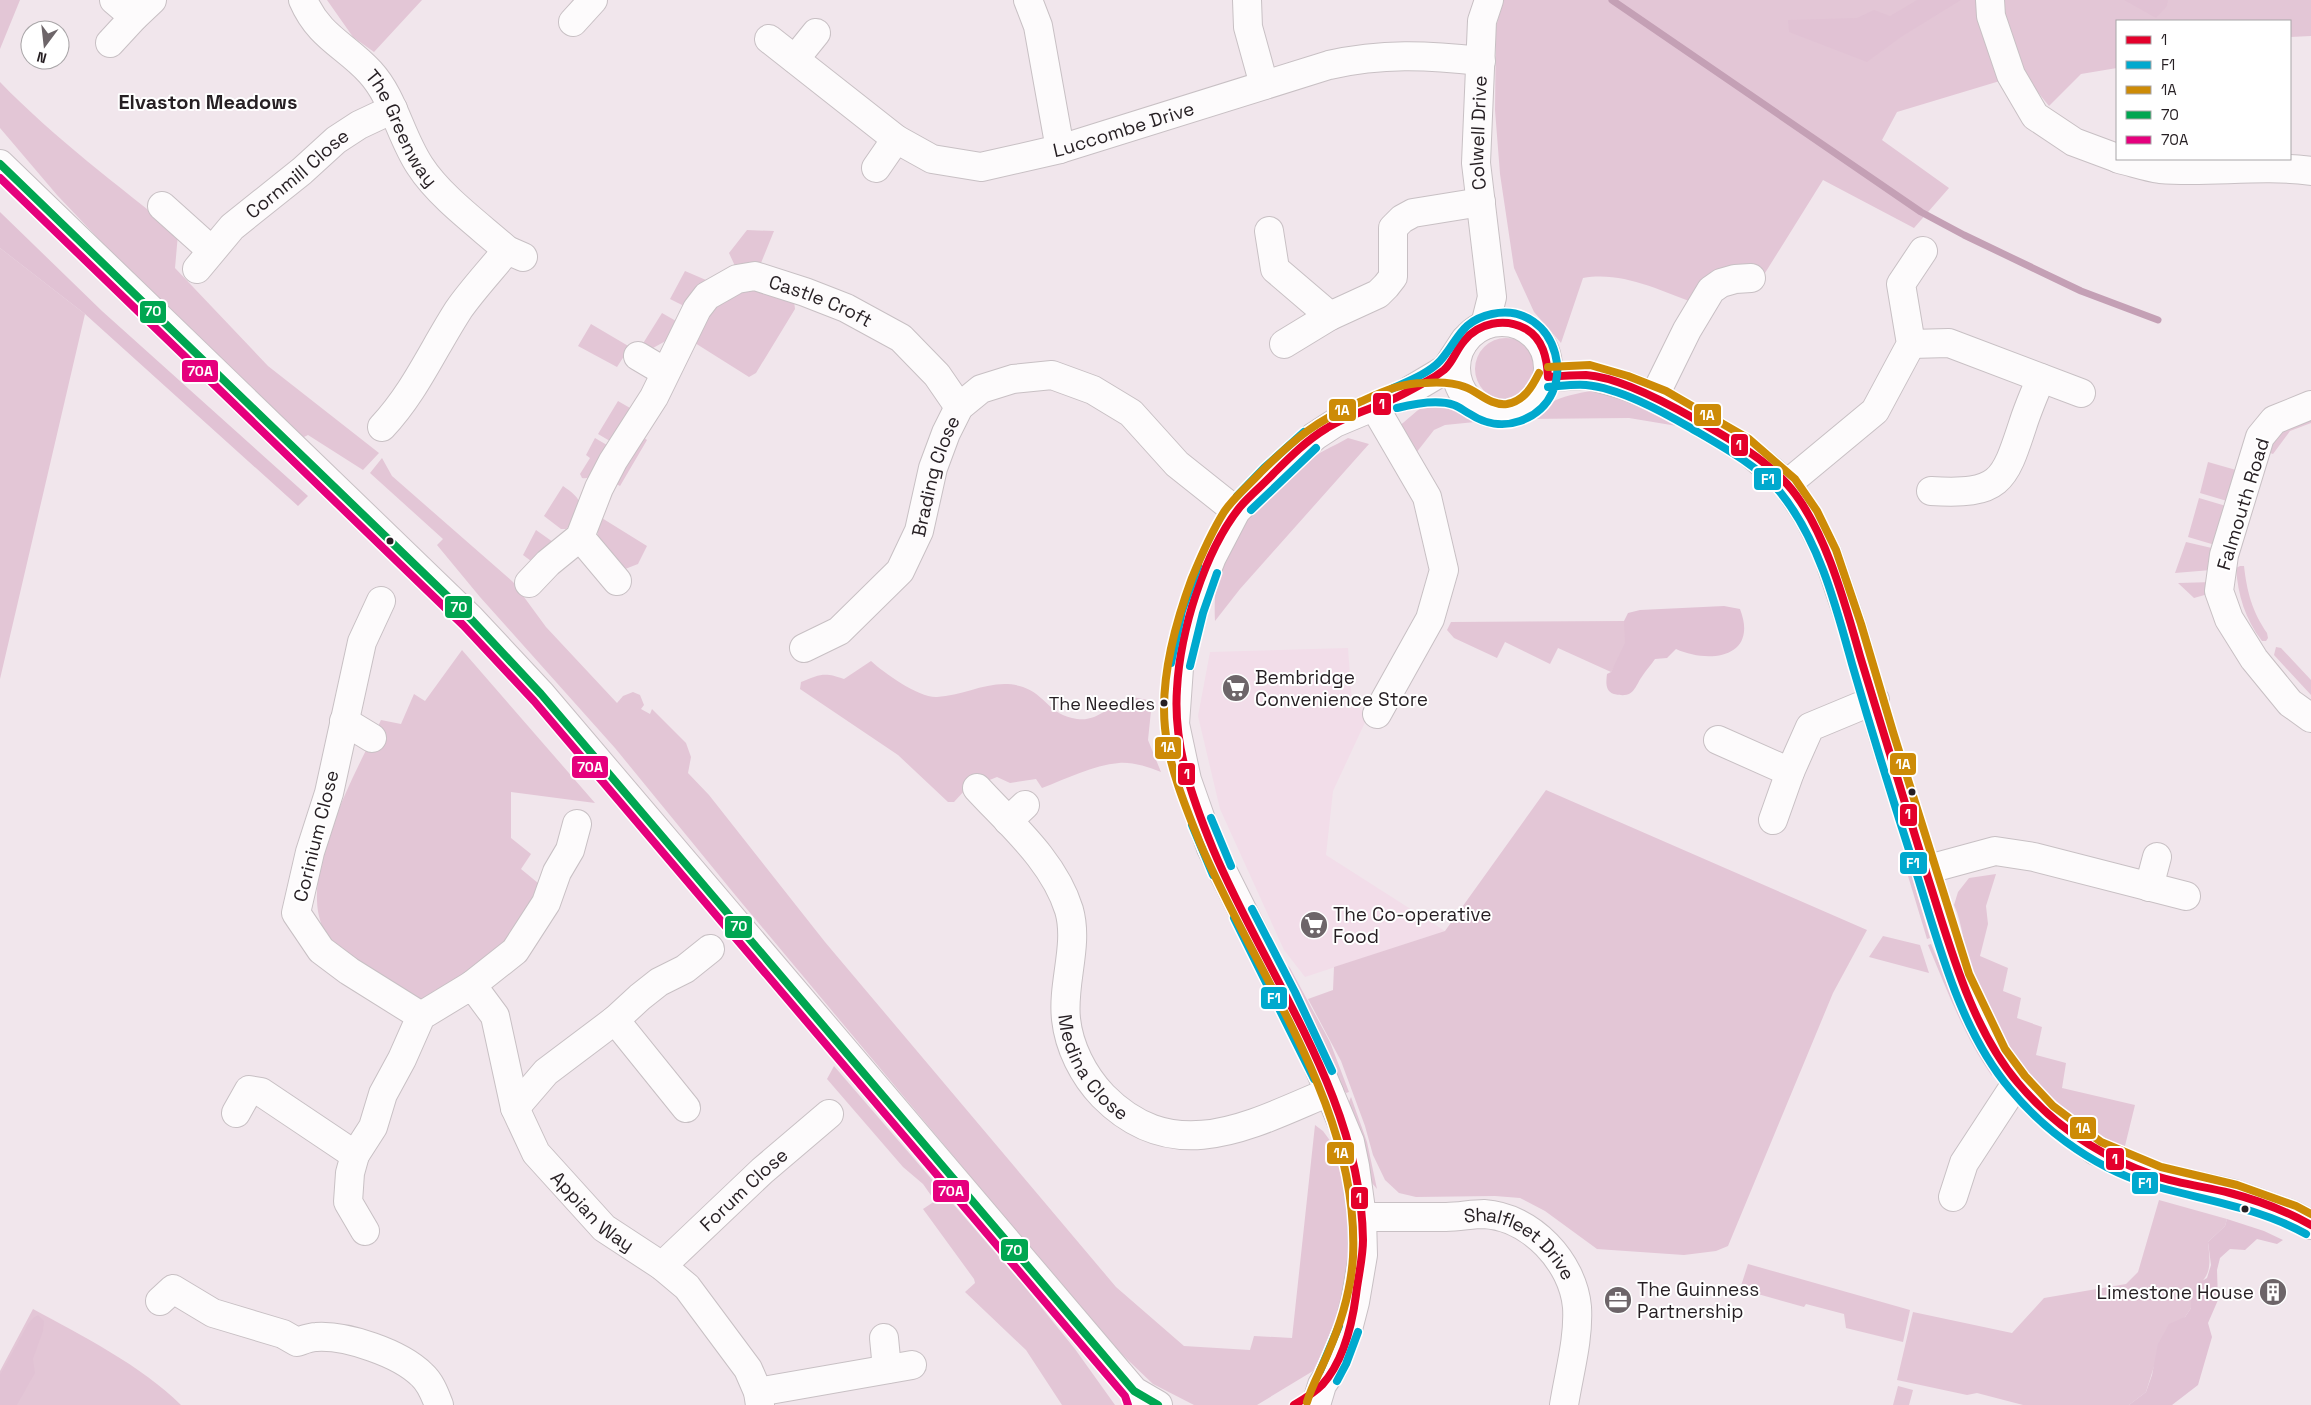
<svg xmlns="http://www.w3.org/2000/svg" width="2311" height="1405" font-family="'Space Grotesk',sans-serif">
<style>
.built{fill:#f2dde9}
.green{fill:#e3c6d6}
.forest{fill:#e1c2d4}
.lines{fill:none;stroke-linecap:round;stroke-linejoin:round}
.stream{stroke:#c4a0b5;stroke-width:7}
.minor-casing{stroke:#c8c0c4;stroke-width:30}
.minor{stroke:#fdfbfc;stroke-width:28}
.bus-1-casing{stroke:#fff;stroke-width:11}
.bus-2-casing{stroke:#fff;stroke-width:11}
.bus-3-casing{stroke:#fff;stroke-width:11}
.bus-4-casing{stroke:#fff;stroke-width:11}
.bus-5-casing{stroke:#fff;stroke-width:11}
.bus-1{stroke:#e4002b;stroke-width:8}
.bus-2{stroke:#00a9ce;stroke-width:8}
.bus-3{stroke:#cd8b07;stroke-width:8}
.bus-4{stroke:#00a651;stroke-width:8}
.bus-5{stroke:#e5007d;stroke-width:8}
.bus-dot{fill:#261f23;stroke:#fff;stroke-width:2}
.labels{text-anchor:middle;dominant-baseline:central;stroke-width:4;stroke-linejoin:round;paint-order:stroke}
.bus-label{font-size:18px;fill:#261f23;stroke:#fff;text-anchor:end}
.street-label{font-size:19px;fill:#261f23;stroke:#fff}
.poi-label{font-size:19px;fill:#261f23;stroke:#fff;text-anchor:start}
.neighbourhood-label{font-size:20px;font-weight:bold;fill:#261f23;stroke:#fff}
.line-badge{stroke:#fff;stroke-width:2}
.badge-label{font-size:14px;text-anchor:middle;font-weight:bold;fill:#fff}
</style>
<rect width="100%" height="100%" fill="#f1e6ec"/>
<path class="built" d="M1348 648 1352 702 1368 716 1333 791 1326 855 1445 931 1305 977 1284 950 1220 809 1198 716 1210 652Z"/>
<path class="green" d="M0 0H20L0 49Z
M327 0H422L374 52 353 37Z
M1503 0H2311V36L2290 37V21H2117V68L2081 74 2049 106 2023 74 1897 112 1882 140 1949 188 1914 228 1823 180 1765 273 1749 272 1695 303C1658 290 1622 271 1583 278L1561 343 1534 312 1514 268 1500 174 1495 110 1496 27Z
M0 82C54 138 118 185 178 234L175 268 268 366 379 453 363 470 308 435 302 438 131 273 57 195 0 128Z
M747 230 774 231 761 263 735 266 729 253Z
M0 248 85 314 0 679Z
M685 271 706 280 684 306 670 299Z
M751 288 794 301 795 309 756 373 749 377 695 343C711 310 714 301 751 288Z
M662 313 676 321 671 338 653 348 642 345Z
M591 324 630 347 617 367 578 346Z
M1475 369a31 31 0 1 1 62 0a31 31 0 1 1-62 0Z
M1591 391 1621 394 1701 430 1629 418 1517 419C1531 414 1543 406 1556 400 1568 395 1579 393 1591 391Z
M618 401 630 408 627 423 615 444 598 434Z
M1433 402 1462 405 1495 420 1445 425 1434 430 1409 462 1393 430C1408 421 1416 408 1433 402Z
M2311 413V423L2290 431 2273 454 2267 452 2276 434Z
M642 436 647 440 620 486 611 481Z
M595 438 612 448C605 458 596 481 582 478L580 474 590 458 586 455Z
M1348 438 1369 444 1240 589 1215 621C1214 601 1215 580 1223 560 1237 526 1276 487 1305 463 1317 453 1334 446 1348 438Z
M382 458 392 476 513 582 546 627 617 703 623 696 633 692 640 695 644 705 641 709 650 714 652 709 686 743 691 757 688 773 709 795 825 942 1116 1287 1184 1346 1250 1350 1254 1336 1292 1338 1315 1125 1323 1131 1331 1142 1338 1157 1349 1216 1351 1242 1342 1301 1334 1330 1313 1371 1257 1405H1194L1153 1384 1108 1341 736 896 615 748 480 597 437 545 443 539 370 473Z
M2208 462 2236 470 2227 501 2200 493Z
M563 486C574 494 586 501 576 516 573 521 570 526 566 529H561L544 516Z
M2199 498 2226 506 2215 545 2188 537Z
M597 515 647 546 638 564 620 571 598 539Z
M536 530 553 542 531 561 523 555Z
M2186 542 2216 549 2211 570 2175 573Z
M2240 566H2244C2247 592 2252 611 2267 633L2268 638 2266 641H2262C2245 619 2238 595 2236 568Z
M2213 582 2215 592 2194 598 2178 583Z
M1625 621 1628 644 1611 672 1558 648 1550 664 1505 642 1497 658 1454 638 1447 630 1451 622Z
M2276 647 2281 648 2311 680V695L2274 655Z
M462 650 595 803 511 792V838L531 854 521 869 538 883V893L511 943 423 1005C400 989 333 951 323 928 298 874 357 770 381 720L401 724 414 694 425 701Z
M871 661C884 673 919 698 937 697 966 696 993 677 1023 687 1046 695 1049 715 1077 719 1099 722 1111 703 1129 698 1135 696 1145 700 1152 701L1148 740 1161 772C1148 767 1133 762 1119 763 1093 765 1066 779 1042 788L1036 779 1010 783 997 777 965 790 954 802H948L898 755 800 689 801 682C820 674 825 672 844 679Z
M1546 790 1867 930 1833 993 1728 1246 1716 1251 1684 1255 1597 1249 1545 1211 1520 1198 1495 1196 1416 1197 1399 1193 1385 1180 1373 1155 1365 1126 1341 1061 1308 999 1333 990 1334 967 1445 931Z
M1911 874 1930 938 1927 939 1908 876Z
M1996 874 1986 906 1988 924 1980 956 2008 968 2003 991 2021 998 2017 1018 2042 1027 2036 1055 2066 1063 2062 1088 2135 1105 2124 1150C2090 1129 2058 1106 2031 1077 2003 1048 1985 1005 1971 967 1963 947 1963 924 1954 905L1958 892 1969 878Z
M1883 936 1920 945 1929 973 1869 957Z
M1931 944 1959 1010 1991 1069 1992 1076C1964 1036 1947 990 1928 945Z
M1287 965 1290 968 1330 1042 1349 1092 1346 1093 1343 1089 1321 1034 1286 967Z
M834 1066 1024 1286 1075 1349 1115 1405H1062L1026 1350 965 1292 975 1283 974 1279 923 1209 935 1201 923 1184 903 1167 827 1079Z
M1351 1097 1367 1142 1377 1189 1372 1183 1361 1139 1348 1104Z
M2159 1200 2227 1219 2225 1226 2208 1242C2211 1270 2211 1274 2191 1294V1308L2156 1360 2146 1392 2129 1405H2023L1977 1393 1967 1395 1897 1380 1913 1312 2012 1333 2044 1298 2126 1284 2138 1272Z
M1748 1264 1910 1310 1903 1342 1846 1328 1844 1314 1806 1304 1804 1307 1740 1289Z
M33 1309C81 1335 142 1366 181 1405H0V1371Z
M1898 1386 1913 1390 1909 1405H1893Z"/>
<path class="forest" d="M1917 0H1961L1901 37 1867 62 1789 32 1788 20 1857 18 1874 10 1890 16Z
M2124 0H2168L2167 6 2156 18Z
M0 212 102 311 308 496 298 506 85 314 0 248Z
M1724 606 1740 609C1759 658 1709 664 1676 649L1667 658 1655 659C1651 665 1647 669 1643 675 1634 687 1635 699 1614 694 1605 691 1606 682 1607 674L1611 672 1625 643 1624 621 1628 613 1640 610Z
M2227 1219 2264 1231 2283 1240 2277 1244 2257 1239 2245 1250 2230 1249 2220 1258 2217 1270 2218 1300 2208 1323 2212 1337 2198 1385 2172 1405H2129L2146 1392 2152 1375 2158 1344 2169 1324 2185 1317 2191 1308V1294L2195 1285 2207 1278 2211 1265 2208 1242 2225 1226Z
M38 1315 44 1321 43 1331 33 1359 35 1373 17 1405H0V1375L28 1324 33 1318Z"/>
<g class="lines">
<path class="stream" d="M1612 0 1921 212 1964 235 2081 291 2158 320"/>
<defs>
<g id="minor">
<path d="M114 0 134 17"/>
<path id="s1" d="M303 0C319 37 345 45 370 72 394 98 400 136 420 166 440 197 479 225 507 250L523 257"/>
<path d="M1028 0 1038 26 1060 149"/>
<path d="M1247 0 1248 27 1264 85"/>
<path d="M1990 0 1991 16 2011 75 2035 116 2074 142 2117 158"/>
<path d="M573 22 593 0"/>
<path id="s2" d="M769 39 896 139 932 159 981 167 1060 149 1329 65C1382 53 1427 55 1481 61"/>
<path d="M110 43 134 17 152 0"/>
<path d="M795 59 816 33"/>
<path d="M2119 159C2132 162 2147 167 2160 169 2210 173 2262 164 2311 171"/>
<path d="M0 164 470 618 541 694 1134 1391 1158 1405"/>
<path d="M876 168 896 139"/>
<path d="M162 206 211 250"/>
<path d="M1269 231 1275 269 1330 316"/>
<path id="s3" d="M197 269 232 227 302 171 336 140 359 125 393 109"/>
<circle cx="1502" cy="368" r="46"/>
<path id="s4" d="M1485 325 1492 297 1476 163 1482 21 1489 0"/>
<path d="M1284 344 1330 316 1378 294 1386 286 1393 277V228L1402 219 1413 213 1481 202"/>
<path d="M1911 344 1949 343 2081 393"/>
<path d="M638 356 665 372"/>
<path d="M1548 377 1588 375 1624 385 1662 400 1743 447 1787 484 1808 516 1827 553 1852 627 1883 735 1960 978 1996 1054 2017 1082 2046 1113 2096 1151 2158 1177 2234 1194 2293 1215 2311 1225"/>
<path d="M1654 397 1687 330 1711 290 1721 283 1735 279 1751 278"/>
<path d="M2311 405 2274 420 2260 437 2224 555 2219 591 2229 619 2254 659 2290 703 2311 718"/>
<path d="M1374 406 1427 497 1444 570 1430 619 1377 714"/>
<path d="M382 427C415 392 433 349 459 309 473 289 491 270 507 250"/>
<path d="M1787 484 1875 411 1911 344 1901 284 1923 251"/>
<path d="M1931 491C2001 495 2004 482 2024 421 2029 406 2035 392 2041 378"/>
<path d="M580 537 617 581"/>
<path id="s5" d="M529 583 548 563 580 537 599 488 613 461 654 397 697 309 707 296 737 279 755 276 805 292 846 308 901 338 937 375 959 407"/>
<path d="M381 601 362 642 329 793 310 852 296 913 321 950 349 971 421 1016"/>
<path id="s6" d="M804 648 839 631 900 571 919 531 933 468 946 433 959 407 981 389 1013 379 1052 375 1093 390 1131 413 1177 464 1236 511"/>
<path d="M344 721 372 738"/>
<path d="M1718 740 1790 772 1810 727 1875 700"/>
<path id="s7" d="M977 788C1010 824 1054 861 1069 910 1079 945 1062 983 1066 1019 1069 1047 1083 1075 1103 1096 1175 1169 1252 1124 1329 1092"/>
<path d="M1773 820 1790 772"/>
<path d="M1008 821 1025 805"/>
<path d="M1925 870 1995 851 2034 857 2186 896"/>
<path d="M2149 887 2157 857"/>
<path d="M472 985 515 951 546 903 557 872 570 850 577 824"/>
<path d="M615 1020 686 1108"/>
<path d="M515 1108 546 1072 615 1020 640 997 659 982 685 969 710 949"/>
<path id="s8" d="M236 1113 249 1090 261 1092 355 1155 373 1127 383 1094 402 1059 421 1016 472 985 495 1016 515 1108 536 1153 604 1228 662 1266 687 1287 748 1369 758 1392 760 1405"/>
<path d="M355 1155 350 1173 348 1202 365 1231"/>
<path d="M1953 1197 1964 1163 2017 1082"/>
<path id="s9" d="M1362 1217C1390 1217 1418 1217 1446 1217 1459 1217 1472 1214 1484 1214 1531 1217 1573 1262 1577 1307 1579 1339 1569 1373 1564 1405"/>
<path id="s10" d="M662 1266 762 1171 829 1114"/>
<path d="M160 1301 173 1289 213 1313 283 1334 297 1342C303 1340 310 1337 316 1337 346 1335 400 1353 422 1375 431 1383 435 1395 439 1405"/>
<path d="M884 1338 887 1369"/>
<path d="M758 1392 912 1365"/>
<path d="M1316 1405 1322 1385 1333 1368 1347 1333 1355 1302 1363 1255 1362 1217 1355 1166 1350 1142 1306 1037 1211 848 1187 780 1175 724 1179 668 1192 608 1212 557 1236 511 1294 454 1315 436 1335 423 1404 394 1446 369 1465 340"/>
</g>
</defs>
<use href="#minor" class="minor-casing"/>
<use href="#minor" class="minor"/>
<defs>
<path id="bus-1" d="M1548 377C1560 376 1573 375 1586 375 1619 377 1667 403 1695 419 1726 437 1763 457 1787 484 1824 525 1845 603 1860 656 1882 730 1905 804 1928 878 1950 946 1971 1028 2018 1083 2056 1128 2101 1157 2156 1176 2180 1184 2206 1187 2230 1193 2257 1200 2286 1211 2311 1225
M1294 1405C1304 1399 1314 1393 1322 1385 1343 1362 1352 1325 1356 1295 1358 1277 1363 1258 1363 1240 1361 1096 1267 978 1213 849 1192 798 1173 745 1177 689 1180 632 1204 552 1240 507 1250 495 1263 485 1274 473 1290 457 1307 440 1327 428 1344 417 1364 411 1384 403 1399 397 1413 389 1427 381 1433 378 1439 374 1444 370 1453 362 1456 350 1464 341 1478 323 1505 317 1526 329 1543 339 1547 358 1548 377"/>
<path id="bus-2" d="M1548 387C1561 386 1574 384 1586 385 1619 388 1661 411 1689 427 1718 444 1759 466 1780 492 1819 540 1836 606 1852 664 1873 736 1895 807 1918 878 1940 949 1961 1031 2010 1089 2047 1134 2101 1172 2158 1187 2209 1201 2259 1208 2306 1234
M1391 389C1406 382 1428 374 1440 361 1458 341 1460 321 1492 314 1558 300 1585 398 1520 421 1503 427 1485 424 1470 414 1464 411 1460 407 1454 405 1437 399 1413 404 1397 408
M1237 496 1264 468 1304 432
M1251 510 1316 448
M1171 663 1182 611 1198 566
M1190 666 1203 613 1217 573
M1211 818 1231 866
M1192 825 1213 875
M1252 909 1295 992 1332 1071
M1234 918 1314 1079
M1320 1371 1339 1326
M1337 1381 1346 1364 1358 1332"/>
<path id="bus-3" d="M1548 367 1590 365 1628 376 1666 391 1749 439 1795 479 1817 511 1836 550 1861 624 1893 732 1969 974 2005 1049 2025 1076 2053 1106 2101 1142 2161 1167 2237 1185 2296 1206 2311 1214
M1307 1402C1312 1385 1321 1370 1328 1353 1341 1323 1351 1289 1353 1257 1360 1108 1255 974 1200 843 1185 806 1169 767 1165 728 1160 679 1175 624 1192 578 1201 556 1211 533 1224 512 1234 497 1248 486 1260 473 1294 439 1317 420 1362 401 1384 391 1401 383 1425 383 1438 382 1452 382 1465 387 1479 392 1490 406 1507 404 1524 401 1532 387 1539 373"/>
<path id="bus-4" d="M0 164 470 618 541 694 1134 1391 1158 1405"/>
<path id="bus-5" d="M0 178 463 625 534 701 1125 1396 1128 1405"/>
</defs>
<use href="#bus-1" class="bus-1-casing"/>
<use href="#bus-2" class="bus-2-casing"/>
<use href="#bus-3" class="bus-3-casing"/>
<use href="#bus-4" class="bus-4-casing"/>
<use href="#bus-5" class="bus-5-casing"/>
<use href="#bus-1" class="bus-1"/>
<use href="#bus-2" class="bus-2"/>
<use href="#bus-3" class="bus-3"/>
<use href="#bus-4" class="bus-4"/>
<use href="#bus-5" class="bus-5"/>
</g>
<defs>
<symbol id="supermarket-disc" viewBox="-11 -11 22 22"><circle r="9.5" fill="#6d6569" stroke="#fff"/><path d="M-6-5.5h2.5l.6 2H6L4.5 2H-2.5L-4.4-4H-6ZM-1.5 3.2a1.3 1.3 0 1 0 .1 0ZM3 3.2a1.3 1.3 0 1 0 .1 0Z" fill="#fff"/></symbol>
<symbol id="building-disc" viewBox="-11 -11 22 22"><circle r="9.5" fill="#6d6569" stroke="#fff"/><path d="M-4-6H4V6H1V3H-1V6H-4ZM-2.5-4.3h1.7v1.8h-1.7ZM.8-4.3h1.7v1.8H.8ZM-2.5-1h1.7V.8h-1.7ZM.8-1h1.7V.8H.8Z" fill="#fff"/></symbol>
<symbol id="office-disc" viewBox="-11 -11 22 22"><circle r="9.5" fill="#6d6569" stroke="#fff"/><path d="M-6-3h4V-5.5h4V-3h4V5H-6ZM-1-4.5V-3h2v-1.5ZM-6 0V1H6V0Z" fill="#fff"/></symbol>
</defs>
<g fill-rule="evenodd">
<use href="#supermarket-disc" x="1220" y="672" width="32" height="32"/>
<use href="#supermarket-disc" x="1298" y="909" width="32" height="32"/>
<use href="#building-disc" x="2257" y="1276" width="32" height="32"/>
<use href="#office-disc" x="1602" y="1284" width="32" height="32"/>
</g>
<g class="bus-dot">
<circle cx="390" cy="541" r="4.5"/>
<circle cx="1164" cy="703" r="4.5"/>
<circle cx="1912" cy="792" r="4.5"/>
<circle cx="2245" cy="1209" r="4.5"/>
</g>
<g class="labels">
<g class="bus-label">
<text x="1155" y="703">The Needles</text>
</g>
<g class="street-label">
<text stroke="none"><textPath href="#s1" startOffset="164">The Greenway</textPath></text>
<text stroke="none"><textPath href="#s2" startOffset="400">Luccombe Drive</textPath></text>
<text stroke="none"><textPath href="#s4" startOffset="194">Colwell Drive</textPath></text>
<text stroke="none"><textPath href="#s3" startOffset="139">Cornmill Close</textPath></text>
<text stroke="none"><textPath href="#s5" startOffset="465">Castle Croft</textPath></text>
<text stroke="none"><textPath href="#s6" startOffset="226">Brading Close</textPath></text>
<text transform="translate(2243 504) rotate(-73)">Falmouth Road</text>
<text transform="translate(316 836) rotate(-76)">Corinium Close</text>
<text stroke="none"><textPath href="#s7" startOffset="320">Medina Close</textPath></text>
<text stroke="none"><textPath href="#s10" startOffset="112">Forum Close</textPath></text>
<text stroke="none"><textPath href="#s8" startOffset="630">Appian Way</textPath></text>
<text stroke="none"><textPath href="#s9" startOffset="168">Shalfleet Drive</textPath></text>
</g>
<g class="poi-label">
<text x="1255" y="677">Bembridge<tspan x="1255" dy="22">Convenience Store</tspan></text>
<text x="1333" y="914">The Co-operative<tspan x="1333" dy="22">Food</tspan></text>
<text x="1637" y="1289">The Guinness<tspan x="1637" dy="22">Partnership</tspan></text>
<text x="2254" y="1292" text-anchor="end">Limestone House</text>
</g>
<g class="neighbourhood-label">
<text x="208" y="102">Elvaston Meadows</text>
</g>
</g>
<g class="line-badge">
<rect x="139" y="300" width="28" height="24" rx="5" fill="#00a651"/>
<rect x="181" y="359" width="38" height="24" rx="5" fill="#e5007d"/>
<rect x="1372" y="392" width="20" height="24" rx="5" fill="#e4002b"/>
<rect x="1328" y="398" width="29" height="24" rx="5" fill="#cd8b07"/>
<rect x="1693" y="403" width="29" height="24" rx="5" fill="#cd8b07"/>
<rect x="1730" y="433" width="19" height="24" rx="5" fill="#e4002b"/>
<rect x="1753" y="467" width="29" height="24" rx="5" fill="#00a9ce"/>
<rect x="444" y="595" width="29" height="24" rx="5" fill="#00a651"/>
<rect x="1154" y="736" width="28" height="24" rx="5" fill="#cd8b07"/>
<rect x="1889" y="752" width="28" height="24" rx="5" fill="#cd8b07"/>
<rect x="571" y="755" width="38" height="24" rx="5" fill="#e5007d"/>
<rect x="1177" y="762" width="19" height="24" rx="5" fill="#e4002b"/>
<rect x="1899" y="803" width="19" height="24" rx="5" fill="#e4002b"/>
<rect x="1899" y="851" width="29" height="24" rx="5" fill="#00a9ce"/>
<rect x="724" y="915" width="29" height="24" rx="5" fill="#00a651"/>
<rect x="1260" y="986" width="28" height="24" rx="5" fill="#00a9ce"/>
<rect x="2069" y="1116" width="28" height="24" rx="5" fill="#cd8b07"/>
<rect x="1326" y="1141" width="29" height="24" rx="5" fill="#cd8b07"/>
<rect x="2105" y="1147" width="20" height="24" rx="5" fill="#e4002b"/>
<rect x="2131" y="1171" width="28" height="24" rx="5" fill="#00a9ce"/>
<rect x="932" y="1179" width="38" height="24" rx="5" fill="#e5007d"/>
<rect x="1350" y="1186" width="19" height="24" rx="5" fill="#e4002b"/>
<rect x="1000" y="1238" width="29" height="24" rx="5" fill="#00a651"/>
</g>
<g class="badge-label">
<text x="153" y="316">70</text>
<text x="200" y="376">70A</text>
<text x="1382" y="409">1</text>
<text x="1342" y="415">1A</text>
<text x="1707" y="420">1A</text>
<text x="1739" y="450">1</text>
<text x="1768" y="484">F1</text>
<text x="459" y="612">70</text>
<text x="1168" y="752">1A</text>
<text x="1903" y="769">1A</text>
<text x="590" y="772">70A</text>
<text x="1187" y="779">1</text>
<text x="1908" y="819">1</text>
<text x="1913" y="868">F1</text>
<text x="739" y="931">70</text>
<text x="1274" y="1003">F1</text>
<text x="2083" y="1133">1A</text>
<text x="1341" y="1158">1A</text>
<text x="2115" y="1164">1</text>
<text x="2145" y="1188">F1</text>
<text x="951" y="1196">70A</text>
<text x="1359" y="1203">1</text>
<text x="1014" y="1255">70</text>
</g>
<rect x="2116" y="20" width="175" height="140" fill="#ffffff" stroke="#a8a5a7"/>
<rect x="2126" y="36" width="25" height="8" fill="#e4002b" stroke="#a8a5a7"/>
<text x="2161" y="45" font-size="15" fill="#261f23">1</text>
<rect x="2126" y="61" width="25" height="8" fill="#00a9ce" stroke="#a8a5a7"/>
<text x="2161" y="70" font-size="15" fill="#261f23">F1</text>
<rect x="2126" y="86" width="25" height="8" fill="#cd8b07" stroke="#a8a5a7"/>
<text x="2161" y="95" font-size="15" fill="#261f23">1A</text>
<rect x="2126" y="111" width="25" height="8" fill="#00a651" stroke="#a8a5a7"/>
<text x="2161" y="120" font-size="15" fill="#261f23">70</text>
<rect x="2126" y="136" width="25" height="8" fill="#e5007d" stroke="#a8a5a7"/>
<text x="2161" y="145" font-size="15" fill="#261f23">70A</text>
<g transform="translate(45 45) rotate(195)"><circle r="24" fill="#ffffff" stroke="#a8a5a7"/>
<path d="M0-4L9 19L0 12L-9 19Z" fill="#6d6569"/>
<text y="-8" font-size="14" font-weight="bold" text-anchor="middle" fill="#261f23">N</text>
</g>
</svg>
